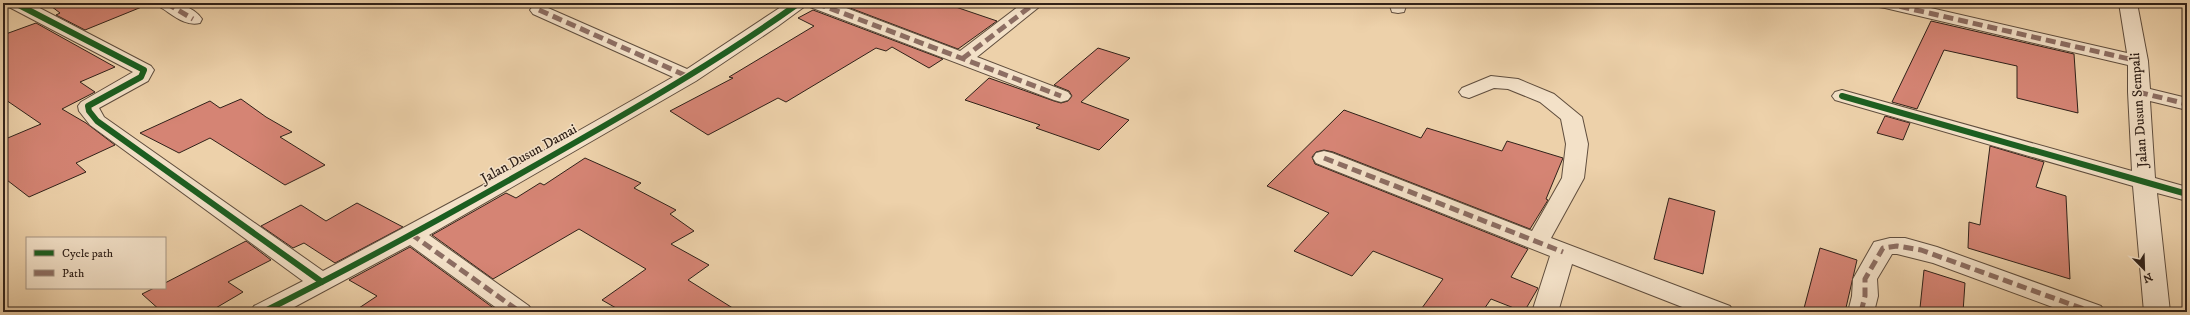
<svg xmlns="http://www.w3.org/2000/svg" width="2190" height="315" font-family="'IM FELL DW Pica',serif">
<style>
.building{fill:#d58474;stroke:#302119}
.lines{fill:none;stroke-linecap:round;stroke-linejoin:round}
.minor-casing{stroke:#5f4d3d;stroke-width:2}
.minor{fill:#f3e1c8;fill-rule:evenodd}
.quiet{stroke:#8d6e63;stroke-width:5;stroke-dasharray:10 5;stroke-linecap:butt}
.cycleway-casing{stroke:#f3e1c8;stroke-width:8}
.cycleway{stroke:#1b5e20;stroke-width:6}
.labels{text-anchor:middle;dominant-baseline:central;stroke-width:3;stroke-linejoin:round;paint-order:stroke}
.street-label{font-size:14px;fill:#302119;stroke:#f3e1c8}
</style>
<rect width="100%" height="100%" fill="#edd1aa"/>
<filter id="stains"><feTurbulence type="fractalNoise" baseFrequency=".005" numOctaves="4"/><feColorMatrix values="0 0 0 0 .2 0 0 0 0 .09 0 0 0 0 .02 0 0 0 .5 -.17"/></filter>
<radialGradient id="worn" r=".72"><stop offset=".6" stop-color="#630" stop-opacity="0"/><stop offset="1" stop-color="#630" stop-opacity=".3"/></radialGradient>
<path class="building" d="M47 3H148L149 4 85 30 56 15 60 13Z
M837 3H944L997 21 958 49Z
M813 10 943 59 929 68 892 47 886 51 876 48 786 102 778 98 708 135 670 111 733 78 729 77 814 26 798 18Z
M1931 21 2074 54 2078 113 2017 98V66L1944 50 1917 109 1892 102Z
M36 23 115 67 80 82 95 92 62 109 86 123 115 145 76 163 86 172 29 197 3 177V140L41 124 3 98V35Z
M1098 48 1130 58 1081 102 1129 120 1099 150 1036 128 1040 125 965 100 989 78 1054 101 1061 103 1068 101 1072 96 1069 91 1054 85Z
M241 99 266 117 292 132 280 137 325 165 285 185 210 138 179 153 140 133 210 101 220 108Z
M1344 110 1421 138 1427 128 1502 151 1507 141 1563 158 1546 199 1548 200 1530 229 1333 152 1324 150 1316 152 1312 157 1315 164 1528 249 1511 277 1538 288 1524 312 1491 299 1482 312H1419L1443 279 1373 251 1352 276 1294 251 1329 213 1267 186Z
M1885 116 1910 123 1903 140 1877 133Z
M1990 146 2044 162 2036 187 2066 196 2070 279 1968 248 1969 222 1980 225Z
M585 158 641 183 634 188 676 210 670 214 694 231 671 244 709 265 688 280 739 312H623L602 300 646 269 579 229 493 279 432 235 506 193 516 198 540 183 544 185Z
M1669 198 1715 211 1703 274 1654 259Z
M357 203 403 227 335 263 304 243 293 248 261 226 301 205 326 221Z
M246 241 271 260 228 282 243 292 209 312H162L142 294 154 288H165V283Z
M410 247 499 312H353L377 296 349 280Z
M1820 248 1857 260 1845 312H1803Z
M1924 270 1965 283 1963 312H1932L1920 308Z"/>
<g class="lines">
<defs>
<path id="minor" d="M6 3H30L151 66 154 70 148 81 99 108 104 117 323 271 487 183 673 77 533 14 530 10 533 6 539 4 687 69 787 3H833L960 51 1023 3H1044L977 57 1068 92 1071 96 1068 100 1061 102 1054 100 810 7 808 4 778 26 696 81 429 235 529 306 533 312H502L410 245 285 312H250L254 306 303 281 90 125 79 111 78 106 81 102 133 72 9 7Z
M157 3C173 3 192 4 202 19L200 23C185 27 172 14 160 7Z
M1389 3H1407L1404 12 1398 13 1392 12Z
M1876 3H1909L2127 53 2119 3H2137L2148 61 2150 89 2187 98V110L2150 101 2155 178 2187 187V201L2157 193 2170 312H2144L2133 186 1835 100 1832 96 1835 92 1842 90 1849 92 2132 171 2128 92V65L1885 8 1879 7Z
M1491 76 1518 79 1554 94 1582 117 1588 144 1584 178 1551 238 1730 306 1734 312H1695L1572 264 1558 312H1532L1550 256 1316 163 1313 158 1316 153 1324 151 1332 153 1532 231 1562 178 1566 144 1561 119 1540 102 1508 89 1494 88 1469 98 1462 96 1459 92 1462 88Z
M1890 238H1905L1937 247 2101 306 2105 312H2066L1933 263 1897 254H1892L1877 279 1878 296 1874 312H1848L1852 296 1853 279 1874 242Z"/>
</defs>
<use href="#minor" class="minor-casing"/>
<use href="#minor" class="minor"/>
<path class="quiet" d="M166 3 193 19
M816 3 1061 96
M1398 3V8
M1885 3 2138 61
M539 10 689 77
M962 59 1035 3
M2138 92 2187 104
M1324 158 1563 252
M411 234 520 312
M1861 312 1865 296V279L1883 248 1897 246 1921 250 2092 312"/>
<defs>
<path id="cycleway" d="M15 3 144 70 141 77 88 106 89 111 97 121 322 282
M1842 96 2187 194
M263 312C367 260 468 204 569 146 648 101 725 56 799 3"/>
</defs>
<use href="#cycleway" class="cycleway-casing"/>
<use href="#cycleway" class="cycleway"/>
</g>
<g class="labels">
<g class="street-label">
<text transform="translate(2139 110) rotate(-94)">Jalan Dusun Sempali</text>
<text transform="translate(529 154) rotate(-29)">Jalan Dusun Damai</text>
</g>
</g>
<rect width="2190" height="315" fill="none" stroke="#edd1aa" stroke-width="16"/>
<rect x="4" y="4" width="2182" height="307" fill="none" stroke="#302119" stroke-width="2"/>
<rect x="8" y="8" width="2174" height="299" fill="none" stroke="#302119"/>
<rect x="26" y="237" width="140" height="52" fill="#f3e1c8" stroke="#a59482"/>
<rect x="34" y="250" width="20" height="6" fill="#1b5e20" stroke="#a59482"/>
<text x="62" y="257" font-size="12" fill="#302119">Cycle path</text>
<rect x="34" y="270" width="20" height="6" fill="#8d6e63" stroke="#a59482"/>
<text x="62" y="277" font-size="12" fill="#302119">Path</text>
<g transform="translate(2144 269) rotate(157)" stroke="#f3e1c8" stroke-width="3" paint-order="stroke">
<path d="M0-3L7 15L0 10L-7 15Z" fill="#302119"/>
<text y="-6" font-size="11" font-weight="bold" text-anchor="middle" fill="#302119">N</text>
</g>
<rect width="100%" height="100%" filter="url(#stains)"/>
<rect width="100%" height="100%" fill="url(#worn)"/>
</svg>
